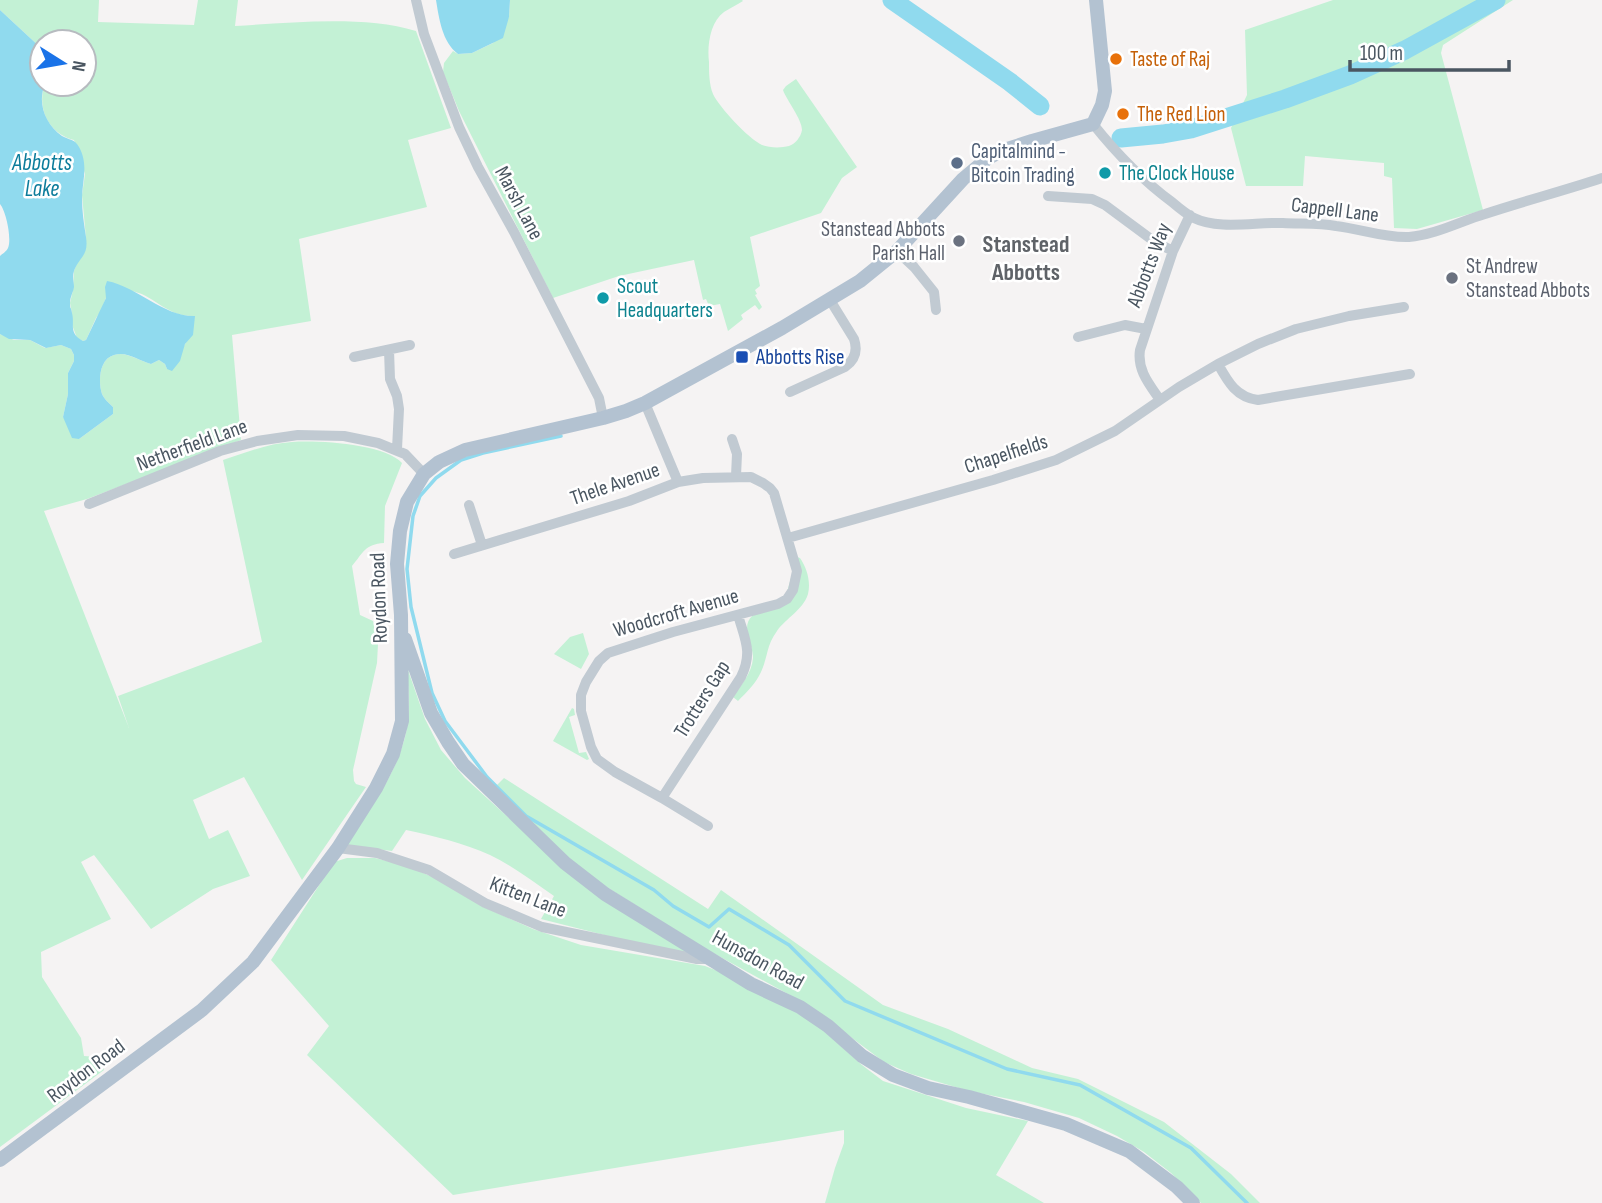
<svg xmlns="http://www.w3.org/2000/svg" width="1602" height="1203" font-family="'Sofia Sans Condensed',sans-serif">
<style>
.green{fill:#c3f1d5}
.water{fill:#90daee}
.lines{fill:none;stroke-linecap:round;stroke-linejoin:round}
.stream{stroke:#90daee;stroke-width:3.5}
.river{stroke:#90daee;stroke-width:19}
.minor{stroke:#c1cad2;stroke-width:10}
.major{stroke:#b3c2d1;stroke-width:14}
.food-dot{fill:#e8710a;stroke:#fff;stroke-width:2.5}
.service-dot{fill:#5c6f8a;stroke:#fff;stroke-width:2.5}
.culture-dot{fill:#0f9aa8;stroke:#fff;stroke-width:2.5}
.worship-dot{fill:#6b7280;stroke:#fff;stroke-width:2.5}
.transit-dot{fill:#1a4fb4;stroke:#fff;stroke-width:2.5}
.labels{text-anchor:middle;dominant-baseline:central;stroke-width:5;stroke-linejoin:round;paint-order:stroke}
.food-label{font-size:21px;fill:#c56008;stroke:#fff;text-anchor:start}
.service-label{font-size:21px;fill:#4e5e75;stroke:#fff;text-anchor:start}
.culture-label{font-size:21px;fill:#0d838f;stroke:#fff;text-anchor:start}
.street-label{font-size:21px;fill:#4a5661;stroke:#fff}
.worship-label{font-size:21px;fill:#5b616d;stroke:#fff;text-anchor:end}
.transit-label{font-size:21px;fill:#164399;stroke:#fff;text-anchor:start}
.water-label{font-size:23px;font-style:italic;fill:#0c7c9b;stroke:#fff}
.quarter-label{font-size:24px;font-weight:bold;fill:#5f6368;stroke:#fff}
</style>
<rect width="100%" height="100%" fill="#f5f3f3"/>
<path class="green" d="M0 0H99L98 22 194 25 198 0H238L235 26C291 23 363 15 416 31L451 128 408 140 427 207 299 239 311 321 232 335 241 440 87 499 44 511 129 728 118 696 262 642 223 460C245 453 269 443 292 442 318 440 385 444 402 463L385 506 384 543C365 544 363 553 352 566L360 615 373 621 378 644 377 663 353 770 354 781 356 784 366 787 302 880 244 777 193 800 209 839 228 830 250 876 213 889 151 929 94 855 81 862 111 919 41 952 42 977 81 1038 84 1056 97 1057 104 1070 0 1147V334L14 340H30L45 348 61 345 71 349 74 355V361L68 373V394L63 417 79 439 113 414V407C109 403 104 399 102 394 98 382 99 359 114 355 126 351 139 361 151 364L159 360 165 364 167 369 179 361 181 351 188 339 194 316C165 317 153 293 130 291 123 291 114 294 107 295L101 311 96 318 86 340 83 341 77 338 74 330 72 325V313L70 303 73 290 74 271 86 238 82 195 85 174 74 140C49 134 36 108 45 84H84V42H42V49L0 10Z
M510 0H742L743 1C737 5 730 8 724 12 710 22 707 46 709 62 709 72 709 84 713 94 719 107 749 139 762 145 770 148 781 148 789 146 795 144 801 137 802 130 802 119 787 101 783 90L786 86 796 79 857 167 842 178 821 213 750 237 760 286 755 290 757 294 755 295 762 307 759 310 755 305 741 315 743 319 728 331 720 304 709 306 706 299 703 300 694 260 619 276 553 298 459 111 443 72 444 63 453 51 458 54 472 53 493 43 509 17Z
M1333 0H1513L1443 45 1441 53 1483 210 1417 229 1394 228 1392 178 1384 176V163L1305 156 1303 186H1246L1231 128 1247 95 1245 30Z
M797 557 800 558C807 568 811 582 808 594 803 610 786 618 777 631 766 646 768 657 761 672 756 683 747 692 738 701L733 697C741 685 752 673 753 658 753 651 750 643 748 636 742 610 765 611 783 606Z
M583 633 589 654 581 669 554 654 570 637Z
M407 667 425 719 441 750 465 778 510 819 688 953 628 941 541 919 554 896C533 882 513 866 490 855 464 843 434 836 406 830L392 851 345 845C371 807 402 768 408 721 410 703 408 685 407 667Z
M572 708 574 709 575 715 569 717 579 753 586 752 589 759 587 760 553 741Z
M504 778 708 909 721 890 883 1005 948 1029 1032 1068 1078 1079 1164 1122 1231 1174 1260 1203H1201L1171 1173 1144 1152 1117 1136 1079 1118 1024 1102 969 1091 911 1074 884 1062 808 1005 704 948 605 886 566 858 532 824 497 785Z
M347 858H375L407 866 437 879 486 908 533 929 581 945 705 966 723 973 814 1022 862 1065 883 1081 966 1108 1028 1121 996 1175 1044 1203H825L835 1168 844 1143V1130L453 1195 307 1055 329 1026 271 960 334 862Z"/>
<path class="water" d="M436 0H510L509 17 503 38 472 53 458 54C442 42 439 18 436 0Z
M0 10 42 49V84H45C37 103 45 124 62 136 69 140 75 139 79 147 89 165 82 181 82 199 82 212 84 224 86 237 89 256 79 257 74 271 72 277 74 282 74 287 73 293 70 297 70 303 70 310 71 306 72 313 75 325 68 333 83 341L86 340 106 298 105 287 107 281C138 287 164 317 195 316L193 335 185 344 180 361 172 371 167 369 165 364 159 360 151 364C139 361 127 351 114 355 99 359 98 382 102 394 104 399 109 403 113 407V414L79 439 72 438 63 417 68 394V373L74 361V355L71 349 61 345 46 348 30 340 9 339 0 334V256C2 254 7 251 8 248 12 239 6 211 0 204Z"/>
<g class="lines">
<path class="stream" d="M561 436 483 453 461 460 436 478 420 496 413 516 407 569 411 607 432 693 445 721 487 777 526 816 654 890 673 906 709 927 729 909 789 945 845 1001 1007 1069 1080 1085 1191 1148 1247 1203"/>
<path class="river" d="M892 0 1010 82 1040 106
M1121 138 1163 134 1191 129 1285 99 1350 75 1405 50 1496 0"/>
<path class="minor" d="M416 0 424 34 459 127 478 167 514 232 599 398 603 418
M1093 124C1117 154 1142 180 1172 202 1179 208 1186 214 1194 218 1218 230 1256 222 1283 223 1301 224 1319 223 1336 226 1361 229 1384 238 1409 237 1435 235 1461 221 1485 214 1524 201 1563 191 1602 178
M1048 196 1092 199 1105 205 1155 242 1173 251
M897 251 914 267 934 292 936 310
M1078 337 1125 325 1146 329
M389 350 390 379 397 396 399 409 397 449
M354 357 410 345
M1218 364C1228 382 1236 397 1258 400L1410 374
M790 392 845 367C855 360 858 351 854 339L830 300
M1160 400C1149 384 1137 370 1140 350L1173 251 1190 215
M645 403 678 482
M732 439 737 454 736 476
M89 504 220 451 257 441 298 435 344 436 378 443 405 454 424 474
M469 505 482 545
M788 538 993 480 1056 460 1115 431 1179 387 1218 364 1258 344 1296 329 1349 316 1404 307
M454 554 629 501 678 482 703 478 751 477 763 483 770 488 774 493 797 571 793 590 787 599 778 604 673 632 608 653 599 661 586 682 581 695V711L591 747 597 759 615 772 662 798 708 826
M662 798 741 677C753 652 745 640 738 615
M338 848 377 853 429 870 485 903 542 927 697 959H709"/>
<path class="major" d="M405 639 431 713 448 742 463 764 565 863 605 894 751 984 800 1007 828 1026 862 1056 893 1075 928 1088 969 1097 1066 1124 1129 1151 1177 1187 1193 1203
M0 1160 202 1010 253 962 338 848 376 788 393 754 402 721 401 615 397 564 400 531 407 502 424 474 439 462 465 450 603 418 626 411 645 403 782 328 860 281 897 251 963 179 988 158 1001 151 1032 141 1093 124 1102 105 1105 91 1096 0"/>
</g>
<g class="food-dot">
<circle cx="1116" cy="59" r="7"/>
<circle cx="1123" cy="114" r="7"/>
</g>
<circle class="service-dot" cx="957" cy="163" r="7"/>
<g class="culture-dot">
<circle cx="1105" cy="173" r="7"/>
<circle cx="603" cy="298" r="7"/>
</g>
<g class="worship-dot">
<circle cx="959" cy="241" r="7"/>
<circle cx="1452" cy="278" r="7"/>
</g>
<rect class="transit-dot" x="735" y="350" width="14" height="14" rx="3.5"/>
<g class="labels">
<g class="food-label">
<text x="1130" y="59">Taste of Raj</text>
<text x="1137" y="114">The Red Lion</text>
</g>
<g class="service-label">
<text x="971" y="151">Capitalmind -<tspan x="971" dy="24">Bitcoin Trading</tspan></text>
</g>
<g class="culture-label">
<text x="1119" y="173">The Clock House</text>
<text x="617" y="286">Scout<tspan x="617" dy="24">Headquarters</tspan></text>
</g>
<g class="street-label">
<text transform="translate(519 203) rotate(62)">Marsh Lane</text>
<text transform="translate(1335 210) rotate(7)">Cappell Lane</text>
<text transform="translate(1149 265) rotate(-69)">Abbotts Way</text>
<text transform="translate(192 445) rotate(-20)">Netherfield Lane</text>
<text transform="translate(1006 454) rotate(-18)">Chapelfields</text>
<text transform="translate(615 484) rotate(-19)">Thele Avenue</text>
<text transform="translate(379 598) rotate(-92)">Roydon Road</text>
<text transform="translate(676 613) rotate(-16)">Woodcroft Avenue</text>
<text transform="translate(702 699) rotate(-58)">Trotters Gap</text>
<text transform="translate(528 897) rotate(21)">Kitten Lane</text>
<text transform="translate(758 960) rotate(29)">Hunsdon Road</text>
<text transform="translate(86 1071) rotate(-37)">Roydon Road</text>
</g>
<g class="worship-label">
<text x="945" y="229">Stanstead Abbots<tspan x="945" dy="24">Parish Hall</tspan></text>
<text x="1466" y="266" text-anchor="start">St Andrew<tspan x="1466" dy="24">Stanstead Abbots</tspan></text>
</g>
<g class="transit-label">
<text x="756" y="357">Abbotts Rise</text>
</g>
<g class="water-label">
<text x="42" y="163">Abbotts<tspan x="42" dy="26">Lake</tspan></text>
</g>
<g class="quarter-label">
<text x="1026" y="244">Stanstead<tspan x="1026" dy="28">Abbotts</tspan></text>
</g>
</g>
<g transform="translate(63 63) rotate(101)"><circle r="33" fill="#ffffff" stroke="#b7bbc0" stroke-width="2"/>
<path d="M0-5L12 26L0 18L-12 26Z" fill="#1a73e8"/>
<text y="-10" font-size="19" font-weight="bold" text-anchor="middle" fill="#4a5661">N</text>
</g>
<path d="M1350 60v10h159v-10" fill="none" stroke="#4a5661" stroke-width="3.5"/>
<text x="1360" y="60" font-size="21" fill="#4a5661" stroke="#ffffff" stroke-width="5" paint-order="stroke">100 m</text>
</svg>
